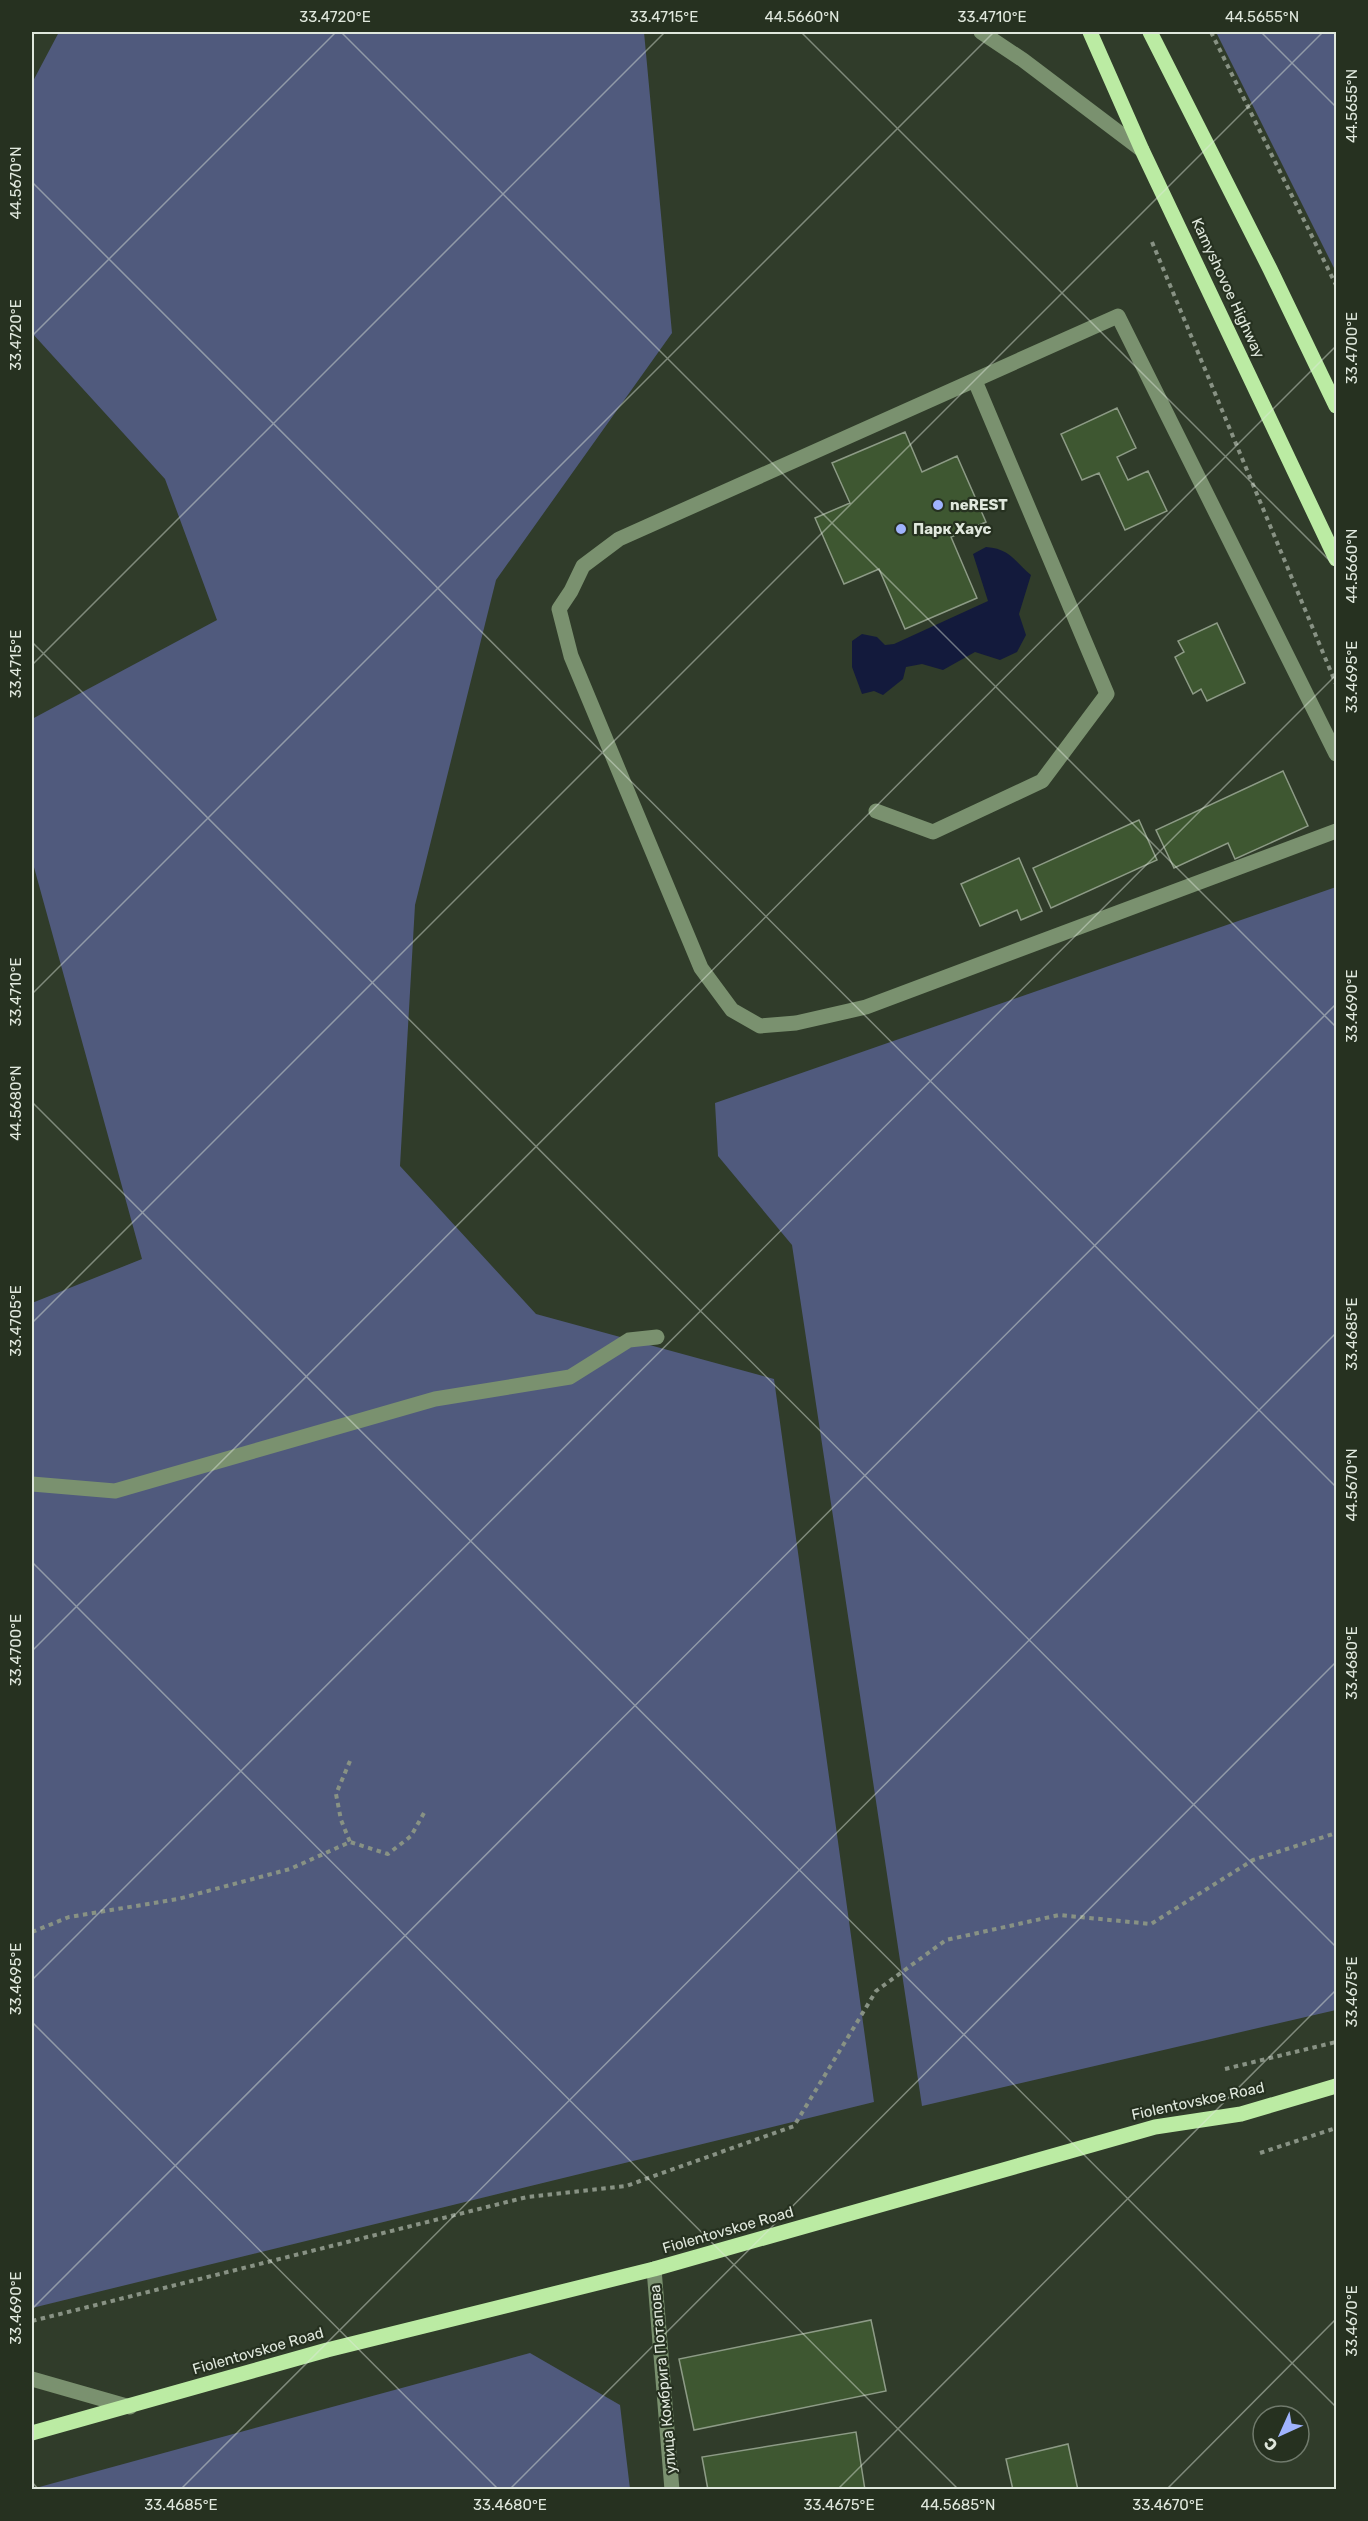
<svg xmlns="http://www.w3.org/2000/svg" width="1368" height="2521" font-family="Rubik,sans-serif">
<style>
.green{fill:#505a7d}
.water{fill:#131a3c}
.building{fill:#3e5731;stroke:#8d9b86;stroke-width:1.5}
.lines{fill:none;stroke-linecap:round;stroke-linejoin:round}
.path{stroke:#889284;stroke-width:4;stroke-dasharray:4.5 4.5;stroke-linecap:butt}
.minor{stroke:#7a916f;stroke-width:15}
.major{stroke:#bbeba3;stroke-width:15}
.ticks{fill:none;stroke:#e0e8dd;stroke-width:1.5;stroke-opacity:0.45}
.poi-dot{fill:#9fb3fd;stroke:#263120;stroke-width:2}
.labels{text-anchor:middle;dominant-baseline:central;stroke-width:4.5;stroke-linejoin:round;paint-order:stroke}
.street-label{font-size:15px;fill:#e0e8dd;stroke:#263120}
.poi-label{font-size:15px;font-weight:bold;fill:#e0e8dd;stroke:#263120;text-anchor:start}
.neatline{fill:none;stroke:#e0e8dd;stroke-width:2}
.ticks-label{font-size:15px;text-anchor:middle;fill:#e0e8dd}
</style>
<rect width="100%" height="100%" fill="#303c2a"/>
<path class="green" d="M59 32H644L672 333 496 580 415 905 400 1166 536 1314 774 1379 874 2102 32 2308V1303L142 1259 32 860V719L217 620 165 479 32 333V83Z
M1216 32H1336V272Z
M1336 887V2010L922 2106 792 1245 718 1156 715 1103Z
M530 2353 620 2405 630 2489H32Z"/>
<path class="water" d="M986 547C1011 549 1014 561 1031 575L1019 614 1026 635 1017 652 1000 660 975 652 943 670 922 664 906 667 903 679 883 695 874 691 862 694 852 667V641L862 634 877 637 885 645 894 644 988 601 973 554Z"/>
<path class="building" d="M1117 408 1136 448 1117 457 1128 480 1148 471 1167 511 1125 530 1099 473 1082 480 1061 434Z
M905 432 922 472 957 456 986 522 951 537 977 598 905 629 879 569 844 584 815 518 850 503 832 463Z
M1217 623 1245 683 1207 701 1201 689 1193 694 1175 657 1184 652 1178 641Z
M1283 771 1308 826 1235 859 1228 843 1174 868 1156 830Z
M1139 820 1157 860 1051 908 1033 868Z
M1019 858 1042 911 1021 920 1017 910 980 926 961 884Z
M871 2320 886 2391 694 2430 679 2359Z
M856 2432 865 2490H708L702 2457Z
M1068 2444 1078 2490H1013L1006 2459Z"/>
<g class="lines">
<path class="path" d="M1211 32 1336 285
M1152 242 1336 684
M350 1761 336 1794 341 1820 350 1842
M32 1932 69 1917 178 1899 290 1869 350 1842 388 1854 411 1836 424 1813
M1225 2069 1336 2042
M1260 2153 1336 2128
M32 2321 527 2197 626 2186 794 2126 876 1991 946 1940 1059 1915 1151 1924 1253 1860 1336 1833"/>
<path class="minor" d="M981 32 1023 60 1142 150
M1336 754 1118 316 619 539 583 566 571 591 559 609 571 656 701 968 732 1010 760 1026 796 1023 866 1007 1336 831
M876 811 933 832 1042 781 1107 694 975 381
M32 1484 115 1491 435 1399 570 1377 629 1340 657 1337
M654 2269 672 2490
M32 2379 130 2407"/>
<path class="major" d="M1090 32 1142 150 1336 559
M1150 32 1270 269 1336 406
M32 2433 327 2350 654 2269 1155 2127 1241 2114 1336 2086"/>
</g>
<path class="ticks" d="M341 32 1336 1027M801 32 1336 567M1261 32 1336 107M32 182 1336 1487M32 336 336 32M32 642 1336 1947M32 665 665 32M32 994 994 32M32 1102 1336 2407M32 1323 1323 32M32 1562 959 2490M32 1651 1336 346M32 1980 1336 675M32 2022 499 2490M32 2309 1336 1004M32 2482 39 2490M180 2490 1336 1333M509 2490 1336 1662M837 2490 1336 1990M1166 2490 1336 2319"/>
<g class="poi-dot">
<circle cx="938" cy="505" r="6"/>
<circle cx="901" cy="529" r="6"/>
</g>
<g class="labels">
<g class="street-label">
<text transform="translate(1228 288) rotate(65)">Kamyshovoe Highway</text>
<text transform="translate(1198 2101) rotate(-12)">Fiolentovskoe Road</text>
<text transform="translate(728 2230) rotate(-16)">Fiolentovskoe Road</text>
<text transform="translate(258 2351) rotate(-16)">Fiolentovskoe Road</text>
<text transform="translate(663 2379) rotate(-95)">улица Комбрига Потапова</text>
</g>
<g class="poi-label">
<text x="950" y="505">neREST</text>
<text x="913" y="529">Парк Хаус</text>
</g>
</g>
<rect width="1368" height="2521" fill="none" stroke="#263120" stroke-width="66"/>
<g transform="translate(1281 2434) rotate(225)"><circle r="28" fill="#263120" stroke="#707a6c" stroke-width="1.5"/>
<path d="M0-4.5L10 22L0 15L-10 22Z" fill="#9fb3fd"/>
<text y="-9" font-size="16" font-weight="bold" text-anchor="middle" fill="#e0e8dd">С</text>
</g>
<rect x="33" y="33" width="1302" height="2455" class="neatline"/>
<g class="ticks-label">
<text x="335" y="22">33.4720°E</text>
<text x="664" y="22">33.4715°E</text>
<text x="802" y="22">44.5660°N</text>
<text x="992" y="22">33.4710°E</text>
<text x="1262" y="22">44.5655°N</text>
<text transform="translate(1352 106) rotate(-90)" y="5">44.5655°N</text>
<text transform="translate(16 183) rotate(-90)" y="5">44.5670°N</text>
<text transform="translate(16 335) rotate(-90)" y="5">33.4720°E</text>
<text transform="translate(1352 348) rotate(-90)" y="5">33.4700°E</text>
<text transform="translate(1352 566) rotate(-90)" y="5">44.5660°N</text>
<text transform="translate(16 664) rotate(-90)" y="5">33.4715°E</text>
<text transform="translate(1352 677) rotate(-90)" y="5">33.4695°E</text>
<text transform="translate(16 992) rotate(-90)" y="5">33.4710°E</text>
<text transform="translate(1352 1006) rotate(-90)" y="5">33.4690°E</text>
<text transform="translate(16 1103) rotate(-90)" y="5">44.5680°N</text>
<text transform="translate(16 1321) rotate(-90)" y="5">33.4705°E</text>
<text transform="translate(1352 1334) rotate(-90)" y="5">33.4685°E</text>
<text transform="translate(1352 1485) rotate(-90)" y="5">44.5670°N</text>
<text transform="translate(16 1650) rotate(-90)" y="5">33.4700°E</text>
<text transform="translate(1352 1663) rotate(-90)" y="5">33.4680°E</text>
<text transform="translate(16 1979) rotate(-90)" y="5">33.4695°E</text>
<text transform="translate(1352 1992) rotate(-90)" y="5">33.4675°E</text>
<text transform="translate(16 2308) rotate(-90)" y="5">33.4690°E</text>
<text transform="translate(1352 2321) rotate(-90)" y="5">33.4670°E</text>
<text x="181" y="2510">33.4685°E</text>
<text x="510" y="2510">33.4680°E</text>
<text x="839" y="2510">33.4675°E</text>
<text x="958" y="2510">44.5685°N</text>
<text x="1168" y="2510">33.4670°E</text>
</g>
</svg>
